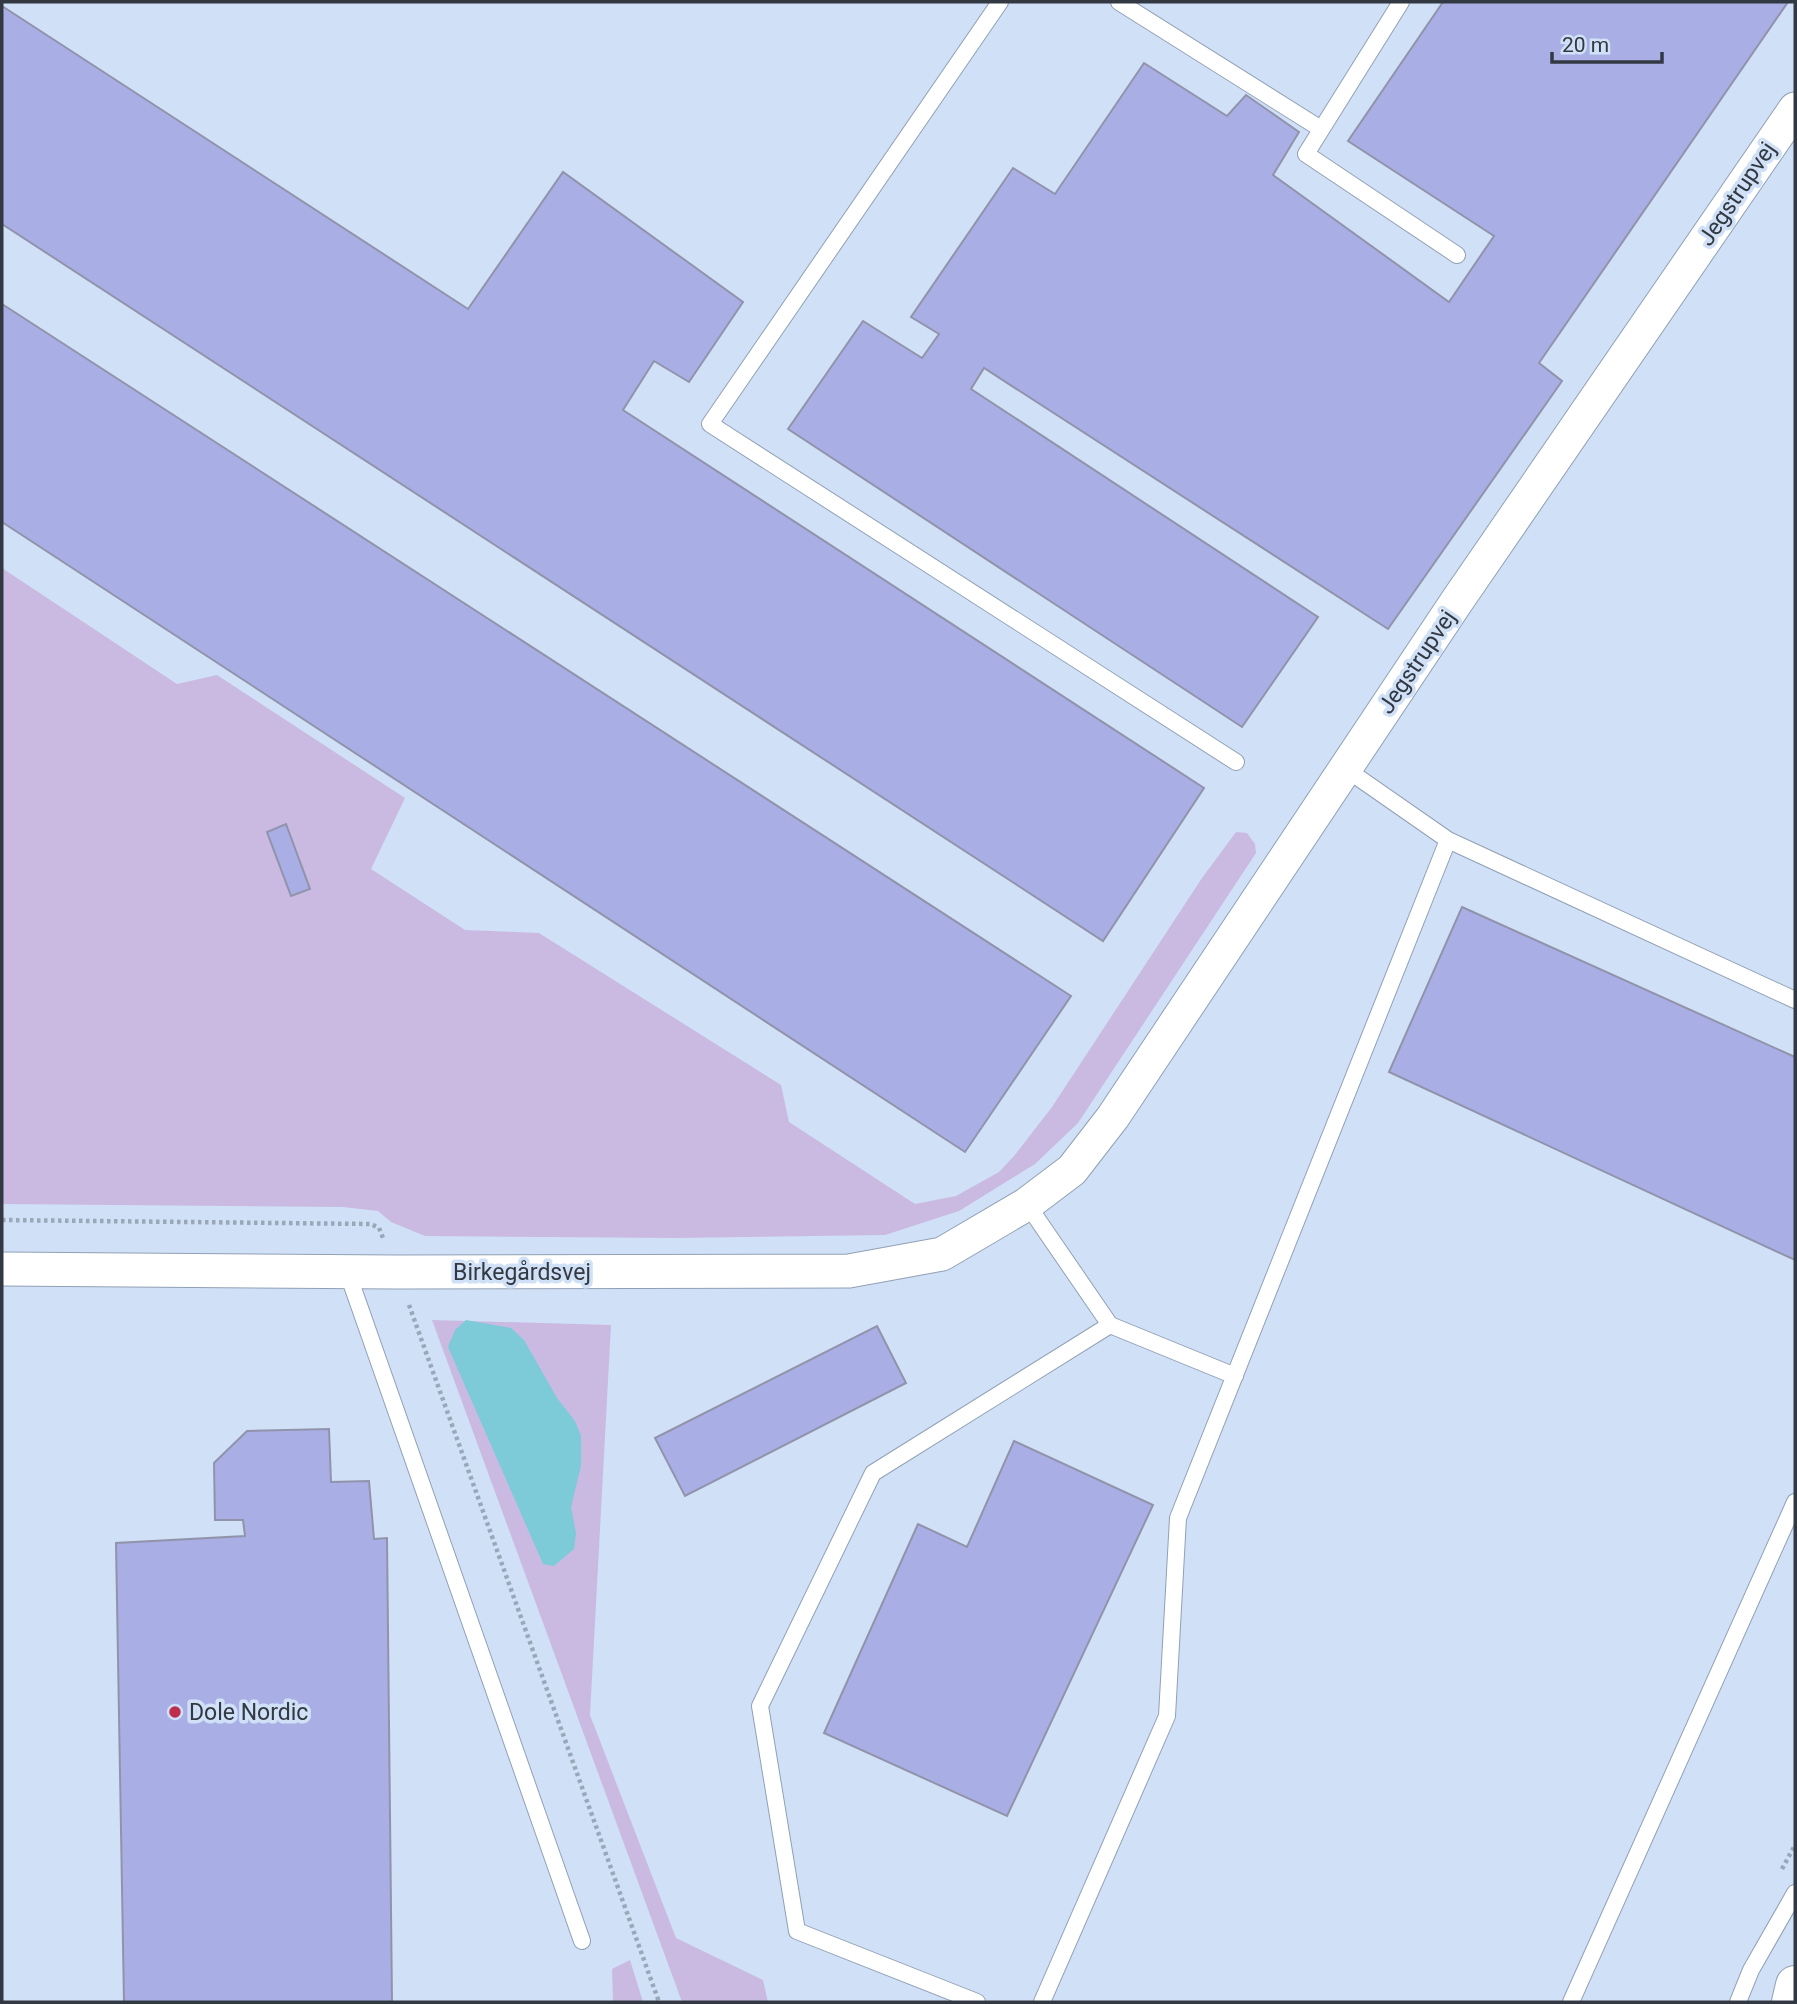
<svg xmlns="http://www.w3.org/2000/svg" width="1797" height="2004" font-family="Roboto,sans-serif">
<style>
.green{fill:#cabae2}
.water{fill:#7dcad8}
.building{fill:#a9afe5;stroke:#9193ab;stroke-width:2}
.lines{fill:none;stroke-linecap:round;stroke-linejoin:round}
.service-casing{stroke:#91a0b5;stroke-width:18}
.minor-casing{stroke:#91a0b5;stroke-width:35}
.secondary-casing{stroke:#91a0b5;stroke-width:40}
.path{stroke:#9aa7b9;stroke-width:4.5;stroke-dasharray:3.5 3.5;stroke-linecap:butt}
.service{stroke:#fff;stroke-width:16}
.minor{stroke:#fff;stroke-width:33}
.secondary{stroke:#fff;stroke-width:38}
.poi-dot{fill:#bd2d4e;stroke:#d0e0f6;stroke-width:2.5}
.labels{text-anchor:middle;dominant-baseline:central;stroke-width:7;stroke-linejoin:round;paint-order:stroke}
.street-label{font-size:23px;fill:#333942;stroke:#d0e0f6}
.poi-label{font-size:23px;fill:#333942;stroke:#d0e0f6;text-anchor:start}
</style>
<rect width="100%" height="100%" fill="#d0e0f6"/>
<path class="green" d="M2 568 177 684 217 675 405 798 371 869 465 930 539 933 781 1085 789 1122 915 1204 956 1196 999 1172 1014 1156 1052 1107 1202 878 1236 832 1247 833 1255 844 1256 853 1078 1123 1035 1164 959 1211 885 1235 677 1238 425 1236 391 1222 378 1211 343 1207 2 1204Z
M432 1320 611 1325 590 1715 676 1938 763 1980 768 2002H682Z
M630 1960 643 2002H613L612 1969Z"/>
<path class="water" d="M466 1320 511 1328 524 1340 557 1398 575 1421 581 1436V1466L571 1507 576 1533 574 1549 554 1566 543 1564 448 1347 455 1330Z"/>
<path class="building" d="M1443 2H1788L1539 363 1562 381 1388 629 984 368 971 389 1318 617 1242 727 788 429 863 321 922 358 939 334 911 317 1013 168 1055 194 1144 63 1227 116 1246 95 1299 132 1273 175 1449 302 1494 236 1348 141Z
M2 6 468 309 563 172 743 302 689 382 654 361 623 410 1204 788 1103 941 2 224Z
M2 304 1071 996 965 1152 2 522Z
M286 824 310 889 291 896 267 832Z
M1462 907 1795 1057V1260L1389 1072Z
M877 1326 906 1383 685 1496 655 1438Z
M329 1429 331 1482 369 1481 374 1539 387 1538 392 2002H124L116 1543 245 1536 243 1520H215L214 1463 247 1431Z
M1014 1441 1153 1505 1007 1816 824 1733 918 1524 967 1547Z"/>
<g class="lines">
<defs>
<path id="service" d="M1000 2 710 424 1236 762
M1119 2 1321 129
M1401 2 1306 154 1457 255
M1448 840 1795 1000
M347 1271 582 1941
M1110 1325 1235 1376
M977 2002 797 1931 760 1706 873 1473 1110 1325 1027 1204
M1042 2002 1167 1716 1178 1518 1448 840 1346 769
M1571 2002 1795 1502
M1738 2002 1751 1970 1795 1893"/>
<path id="minor" d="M2 1269 397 1272 849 1271 942 1254 1027 1204 1072 1170 1113 1117 1457 601 1795 109"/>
<path id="secondary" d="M1791 2002 1795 1985"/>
</defs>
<use href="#service" class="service-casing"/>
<use href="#minor" class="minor-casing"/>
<use href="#secondary" class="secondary-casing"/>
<path class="path" d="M2 1220 371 1224 379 1228 383 1238
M409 1305 659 2002
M1782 1869 1795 1845"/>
<use href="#service" class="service"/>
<use href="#minor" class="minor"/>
<use href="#secondary" class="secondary"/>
</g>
<circle class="poi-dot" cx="175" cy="1712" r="7"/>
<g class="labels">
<g class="street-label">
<text transform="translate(1737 194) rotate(-56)">Jegstrupvej</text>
<text transform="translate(1417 662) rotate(-56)">Jegstrupvej</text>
<text x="522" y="1272">Birkegårdsvej</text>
</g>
<g class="poi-label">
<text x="189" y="1712">Dole Nordic</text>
</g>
</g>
<rect width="1797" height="2004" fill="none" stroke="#333942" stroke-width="7"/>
<path d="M1552 52v10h110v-10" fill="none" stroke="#333942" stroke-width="3.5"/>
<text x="1562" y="52" font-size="21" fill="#333942" stroke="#d0e0f6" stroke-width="5" paint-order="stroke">20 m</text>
</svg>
